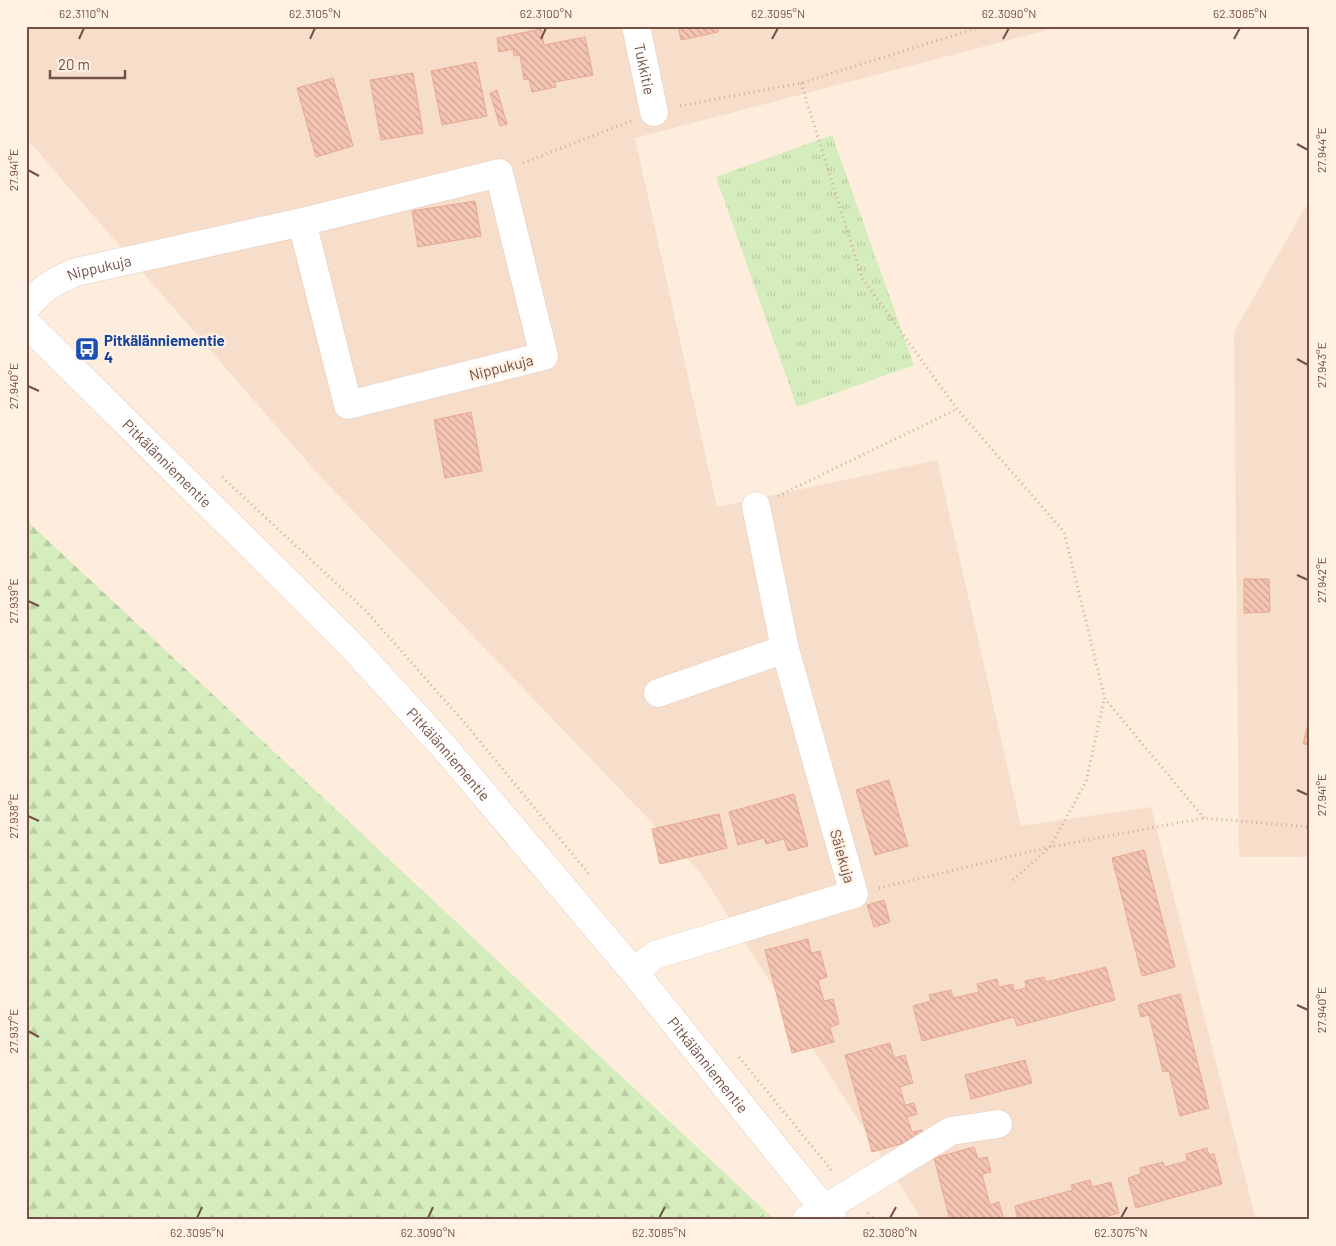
<svg xmlns="http://www.w3.org/2000/svg" width="1336" height="1246" font-family="Barlow,sans-serif">
<style>
.residential{fill:#f6decb}
.forest{fill:url(#forest-firs)}
.park{fill:url(#park-tufts)}
.building{fill:url(#building-back-hatch);stroke:#e9a992}
.lines{fill:none;stroke-linecap:round;stroke-linejoin:round}
.minor-casing{stroke:#e4cabc;stroke-width:29}
.path{stroke:#d9a997;stroke-width:3;stroke-dasharray:1 4;stroke-linecap:butt}
.minor{stroke:#fff;stroke-width:28}
.ticks{fill:none;stroke:#755044;stroke-width:2}
.labels{text-anchor:middle;dominant-baseline:central;stroke-width:4.5;stroke-linejoin:round;paint-order:stroke}
.street-label{font-size:15px;fill:#755044;stroke:#fff2e5}
.transit-label{font-size:15px;font-weight:bold;fill:#164399;stroke:#fff2e5;text-anchor:start}
.neatline{fill:none;stroke:#755044;stroke-width:2}
.ticks-label{font-size:12px;text-anchor:middle;fill:#755044}
</style>
<defs>
<pattern id="forest-firs" width="22" height="20" patternUnits="userSpaceOnUse" patternTransform="scale(1.25)"><rect width="22" height="20" fill="#d5ecbc"/><path d="M5 1l3.5 6h-7zM16 11l3.5 6h-7z" fill="#bacca3"/></pattern>
<pattern id="park-tufts" width="24" height="20" patternUnits="userSpaceOnUse" patternTransform="scale(1.25)"><rect width="24" height="20" fill="#d5ecbc"/><path d="M3 7l-1-3M5 7V3M7 7l1-3M15 17l-1-3M17 17v-4M19 17l1-3" fill="none" stroke="#bacca3"/></pattern>
<pattern id="building-back-hatch" width="6" height="6" patternUnits="userSpaceOnUse" patternTransform="scale(1.25)"><rect width="6" height="6" fill="#f5c5b3"/><path d="M-1 5l2 2M0 0l6 6M5-1l2 2" fill="none" stroke="#cba293"/></pattern>
</defs>
<rect width="100%" height="100%" fill="#feeddd"/>
<path class="residential" d="M26 26H1063L635 138 717 507 937 460 1021 826 1151 807 1256 1220H922L702 875 316 472 26 138Z
M1310 199V857H1239L1234 332Z"/>
<path class="forest" d="M26 520 775 1220H26Z"/>
<path class="park" d="M832 135 914 365 797 407 716 177Z"/>
<path class="building" d="M678 26H717L718 32 681 40Z
M541 29 544 45 585 37 593 75 555 82 556 87 532 92 529 79 524 80 520 55 514 56 513 49 499 52 497 38Z
M476 62 487 116 442 125 431 71Z
M413 73 423 133 381 140 370 80Z
M333 78 353 146 316 157 297 88Z
M497 90 507 124 500 126 490 93Z
M475 201 481 236 418 247 412 211Z
M471 412 482 471 445 478 434 420Z
M1244 579H1269L1270 612 1244 613Z
M1310 715V745L1303 744Z
M889 780 908 846 875 855 856 790Z
M794 794 808 846 788 851 784 839 766 844 764 838 738 845 729 812Z
M719 814 727 848 660 864 652 829Z
M1144 850 1175 967 1142 976 1112 858Z
M884 900 890 922 874 927 867 905Z
M808 939 811 953 820 951 827 977 818 980 824 1001 833 999 839 1024 830 1027 834 1042 792 1053 765 950Z
M1106 967 1115 1000 1017 1026 1014 1017 922 1041 913 1006 931 1001 929 995 951 990 953 998 979 992 977 984 997 979 999 987 1013 984 1014 991 1026 988 1025 981 1044 977 1046 982Z
M1180 994 1209 1108 1180 1116 1169 1071 1163 1072 1149 1015 1141 1017 1138 1005Z
M890 1043 894 1058 905 1055 913 1083 900 1087 905 1105 914 1103 917 1114 907 1117 912 1132 922 1130 925 1137 872 1152 845 1055Z
M1025 1060 1032 1083 971 1099 965 1075Z
M974 1147 978 1159 987 1157 991 1172 982 1174 990 1205 999 1202 1004 1220H950L934 1158Z
M1207 1148 1209 1155 1214 1154 1222 1184 1136 1208 1128 1178 1141 1174 1140 1168 1163 1162 1165 1167 1187 1161 1186 1154Z
M1090 1180 1092 1187 1111 1182 1119 1213 1094 1220H1018L1015 1206 1073 1190 1071 1185Z"/>
<g class="lines">
<defs>
<g id="minor">
<path id="s1" d="M636 26 654 112"/>
<path id="s2" d="M26 308C41 289 54 281 76 272L302 222 499 173 544 356 348 405 302 222"/>
<path id="s3" d="M26 323 351 645 444 747 634 972 833 1220"/>
<path d="M756 506 785 649"/>
<path d="M634 972 655 955 854 894 785 649 658 693"/>
<path d="M806 1220 951 1131 998 1124"/>
</g>
</defs>
<use href="#minor" class="minor-casing"/>
<path class="path" d="M801 83 862 278 957 409 1064 532 1105 699 1204 818
M680 106 801 83 984 26
M523 163 631 121
M222 477 365 610 463 721 589 874
M778 496 957 409
M1013 880 1050 847 1086 782 1104 699
M879 888 1050 847 1204 818 1310 827
M739 1057 833 1172
M868 1213 874 1220"/>
<use href="#minor" class="minor"/>
</g>
<path class="ticks" d="M79 39 84 28M310 39 315 28M541 39 546 28M772 39 778 28M1003 39 1009 28M1234 39 1240 28M1297 144 1308 150M28 170 39 176M1297 359 1308 365M28 386 39 391M1297 575 1308 580M28 601 39 606M1297 790 1308 795M28 816 39 821M1297 1005 1308 1010M28 1031 39 1037M197 1218 202 1207M428 1218 433 1207M659 1218 665 1207M890 1218 896 1207M1121 1218 1127 1207"/>
<defs>
<symbol id="bus-square" viewBox="-11 -11 22 22"><rect x="-9" y="-9" width="18" height="18" rx="4" fill="#1a4fb4" stroke="#fff2e5"/><path d="M-5-6H5V4H4V6H2V4H-2V6H-4V4H-5ZM-3.5-4V0h7V-4ZM-3.5 1.2v1.5H-2V1.2ZM2 1.2v1.5H3.5V1.2Z" fill="#fff"/></symbol>
</defs>
<g fill-rule="evenodd">
<use href="#bus-square" x="73" y="335" width="28" height="28"/>
</g>
<g class="labels">
<g class="street-label">
<text stroke="none"><textPath href="#s1" startOffset="44">Tukkitie</textPath></text>
<text stroke="none"><textPath href="#s2" startOffset="86">Nippukuja</textPath></text>
<text transform="translate(501 367) rotate(-14)">Nippukuja</text>
<text stroke="none"><textPath href="#s3" startOffset="199">Pitkälänniementie</textPath></text>
<text stroke="none"><textPath href="#s3" startOffset="604">Pitkälänniementie</textPath></text>
<text transform="translate(843 856) rotate(74)">Säiekuja</text>
<text stroke="none"><textPath href="#s3" startOffset="1009">Pitkälänniementie</textPath></text>
</g>
<g class="transit-label">
<text x="104" y="340">Pitkälänniementie<tspan x="104" dy="17">4</tspan></text>
</g>
</g>
<rect width="1336" height="1246" fill="none" stroke="#fff2e5" stroke-width="55"/>
<path d="M50 70v8h75v-8" fill="none" stroke="#755044" stroke-width="2.5"/>
<text x="58" y="70" font-size="15" fill="#755044" stroke="#fff2e5" stroke-width="4" paint-order="stroke">20 m</text>
<rect x="28" y="28" width="1280" height="1190" class="neatline"/>
<g class="ticks-label">
<text x="84" y="18">62.3110°N</text>
<text x="315" y="18">62.3105°N</text>
<text x="546" y="18">62.3100°N</text>
<text x="778" y="18">62.3095°N</text>
<text x="1009" y="18">62.3090°N</text>
<text x="1240" y="18">62.3085°N</text>
<text transform="translate(1322 150) rotate(-90)" y="4">27.944°E</text>
<text transform="translate(14 170) rotate(-90)" y="4">27.941°E</text>
<text transform="translate(1322 365) rotate(-90)" y="4">27.943°E</text>
<text transform="translate(14 386) rotate(-90)" y="4">27.940°E</text>
<text transform="translate(1322 580) rotate(-90)" y="4">27.942°E</text>
<text transform="translate(14 601) rotate(-90)" y="4">27.939°E</text>
<text transform="translate(1322 795) rotate(-90)" y="4">27.941°E</text>
<text transform="translate(14 816) rotate(-90)" y="4">27.938°E</text>
<text transform="translate(1322 1010) rotate(-90)" y="4">27.940°E</text>
<text transform="translate(14 1031) rotate(-90)" y="4">27.937°E</text>
<text x="197" y="1237">62.3095°N</text>
<text x="428" y="1237">62.3090°N</text>
<text x="659" y="1237">62.3085°N</text>
<text x="890" y="1237">62.3080°N</text>
<text x="1121" y="1237">62.3075°N</text>
</g>
</svg>
